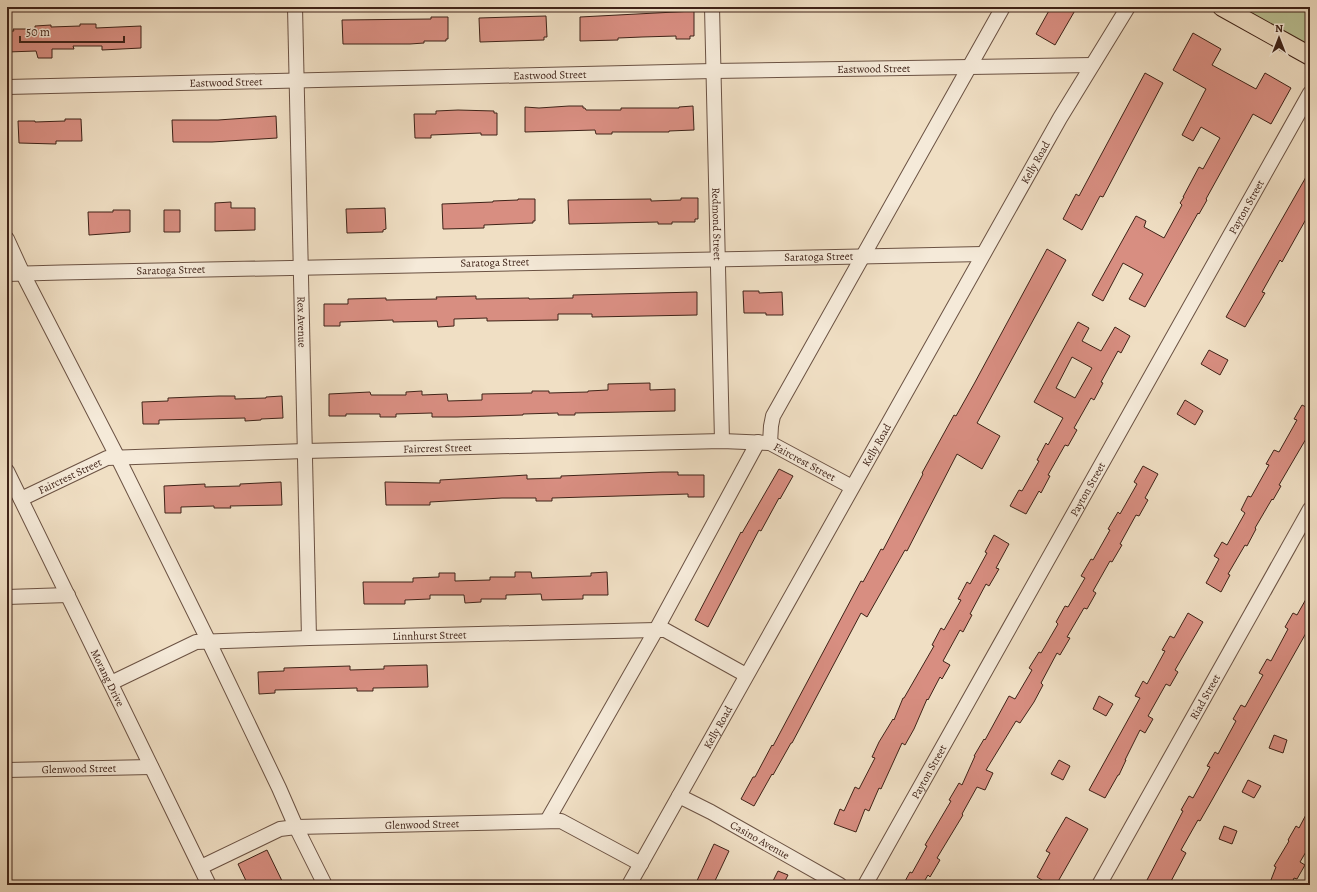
<svg xmlns="http://www.w3.org/2000/svg" width="1317" height="892" font-family="Alegreya,serif">
<style>
.green{fill:#bac194;stroke:#7c7256}
.building{fill:#d88e81;stroke:#3f2318;fill-rule:evenodd}
.lines{fill:none;stroke-linecap:round;stroke-linejoin:round}
.minor-casing{stroke:#6b5243;stroke-width:16}
.major-casing{stroke:#3f2318;stroke-width:20}
.minor{stroke:#f5ead9;stroke-width:14}
.major{stroke:#f0dfc4;stroke-width:18}
.labels{text-anchor:middle;dominant-baseline:central;stroke-width:3.5;stroke-linejoin:round;paint-order:stroke}
.street-label{font-size:11px;fill:#3f2318;stroke:#f5ead9}
</style>
<rect width="100%" height="100%" fill="#f0dfc4"/>
<filter id="stains"><feTurbulence type="fractalNoise" baseFrequency=".005" numOctaves="4"/><feColorMatrix values="0 0 0 0 .2 0 0 0 0 .09 0 0 0 0 .02 0 0 0 .5 -.17"/></filter>
<radialGradient id="worn" r=".72"><stop offset=".6" stop-color="#630" stop-opacity="0"/><stop offset="1" stop-color="#630" stop-opacity=".3"/></radialGradient>
<path class="green" d="M1240 7H1310V46Z"/>
<path class="building" d="M1051 7H1077L1055 45 1036 34Z
M694 11V36H690V39H676V36L642 37 618 38V40L580 41V17Z
M546 16 547 37H544V40L480 42 479 18Z
M431 17H448V39H446V41H424V43L410 44H343L342 20 431 19Z
M80 24H96V28L141 26V48L102 50V46H73L74 49H52V58H38L36 51 7 52V31H14L13 29H35V26L51 25V27L80 26Z
M1193 33 1221 49 1212 65 1256 89 1265 73 1291 88 1271 124 1253 114 1206 199 1207 200 1199 214 1198 213 1145 307 1129 299 1143 274 1123 263 1103 301 1092 295 1136 216 1146 221 1144 227 1164 238 1182 205 1180 203 1184 197H1183L1199 167 1203 169 1220 138 1201 127 1193 141 1182 135 1206 89 1173 70Z
M1145 73 1163 83 1103 197 1100 196 1082 230 1063 219 1076 194 1079 196Z
M569 106H583V108H585L586 110H621V108H679V107L693 106 694 130 669 131V132H612V134H596L595 130 525 132V107L539 108Z
M458 110 494 111V113H497V135H481V133L431 135V138H415L414 114H436V111Z
M276 116 277 138 212 142H173L172 120H218Z
M65 119H81L82 141H56V144L19 143 18 121H35V122L65 121Z
M1310 170V212L1282 262 1280 260 1262 292 1265 293 1245 327 1226 317Z
M681 198H698V219H695V222H672V224H658V222L569 224 568 200 651 199V201L681 200Z
M518 199H535V221H533V223L484 225V228L443 229 442 204 493 202V201L518 200Z
M231 202V208H255V230L215 231V203Z
M385 208 386 229 383 230V232L347 233 346 209Z
M113 210H130V232L89 235 88 212H113Z
M164 210H180V232H164Z
M1047 249 1066 260 977 423 1000 436 982 469 957 454 907 551 905 550 867 617 861 613 792 743H791L773 775 772 774 754 806 741 799 753 777H755L772 745 773 746 861 581 863 582 881 549 883 550 923 474 922 473 954 415 956 416 974 384Z
M743 291H759V293L782 292 783 315H766V313H744Z
M697 292V315L592 317V314H558V320L487 321V318L454 319V326L438 327 437 321 393 322V320L340 322V326H324V304H348V299L386 298V300L437 299 436 297 476 296V299L529 298V299L573 298V295Z
M1078 322 1089 328 1082 341 1101 351 1115 327 1130 336 1121 353 1118 351 1101 382 1103 383 1094 400 1091 398 1074 428 1077 430 1068 446 1065 445 1048 475 1050 476 1041 493 1039 491 1026 514 1010 506 1019 490 1022 491 1039 461 1037 460 1046 443 1048 445 1063 418 1034 402ZM1072 357 1092 368 1075 398 1056 388Z
M1209 350 1228 360 1220 375 1201 364Z
M650 383V390L675 389V411L575 413V415H558V413L523 414V415L457 417H432V413L396 414V417H380V414H346V416H329V394L370 392 371 395H406V392L422 391V395L447 394 448 401 482 400V394L532 393V391H549V393L588 392V391L608 390V384Z
M219 396H235V399L266 398V397L282 396 283 418 261 419V420L245 421V418L159 420V424H143L142 402 168 401V398Z
M1185 400 1203 411 1195 425 1177 414Z
M1302 405 1310 409V432L1279 485 1281 486 1273 500 1272 499 1255 528 1256 529 1247 546 1245 545 1228 574 1230 575 1221 592 1206 583 1219 559 1214 556 1222 542 1227 545 1245 513 1241 510 1248 496 1251 497 1269 465 1266 464 1274 450 1279 452 1297 420 1294 419Z
M1143 466 1158 474 1145 498 1148 500 1139 516 1136 515 1120 544 1122 545 1112 562 1110 561 1093 591 1096 593 1087 609 1084 608 1067 637 1070 638 1060 655 1057 653 1041 683 1043 685 1034 702 1020 723 1016 721 986 770 993 773 985 790 977 787 962 814 963 815 937 858 940 860 930 877 928 875 925 880 933 885H903L910 872 912 873 927 846 925 845 951 801 949 800 959 783 962 785 975 756H974L984 739 985 740 1009 696 1015 699 1032 670 1029 668 1039 652 1041 653 1058 624 1056 622 1065 606 1068 607 1085 578 1081 576 1091 559 1093 560 1110 530 1108 529 1118 512 1120 514 1137 484 1134 482Z
M779 469 793 476 780 499 779 498 761 531 759 530 708 627 695 620 741 532 742 533Z
M662 472H678V475H704V497H688V494L552 498V501H536V498H502L430 502V505H386L385 482 440 483V480L511 476 527 475V479L561 478V476Z
M281 482 282 505 230 506 231 508H214V506L181 507V513H165L164 486 205 484V487L240 486V484Z
M994 535 1009 544 996 568 999 569 989 586 986 584 970 614 972 615 963 632 960 630 943 661 950 665 942 679 940 677 928 700 927 699 914 729 905 745 902 743 881 789 879 788 869 811 865 809 856 832 834 824 840 809 844 811 855 787 859 789 875 758 872 757 879 742 893 719 894 720 903 698H904L934 646 932 645 941 628 944 630 961 600 958 599 967 582 970 584 987 553 985 552Z
M515 572H531L532 578 591 576V573L607 572 608 595H583V599L542 600 541 594 506 595V599H481V602L465 603 464 595H430V599L405 600V604H364L363 582H413V578L439 577V573H455V581L490 580V577H515Z
M1310 592V626L1212 800 1200 821 1198 820 1181 850 1186 853 1169 885H1157L1147 880 1183 811 1181 810 1189 796 1193 798 1210 767 1207 766 1215 752 1218 754 1236 721 1233 719 1241 705 1245 707 1263 675 1259 673 1267 659 1271 661 1288 629 1285 627 1293 613 1297 615Z
M1188 613 1203 622 1175 670 1178 672 1170 686 1166 684 1148 716 1153 719 1145 733 1140 730 1125 760H1126L1119 775H1118L1105 798 1089 790 1140 698 1135 696 1143 681 1147 684 1165 651 1162 650 1170 636 1174 638Z
M427 665 428 687 373 688V691H357V688L275 690V693L259 694 258 672 284 671V668L350 666V670L384 669V666Z
M1099 696 1113 704 1106 716 1093 709Z
M1274 735 1287 740 1283 753 1269 748Z
M1059 760 1070 766 1063 780 1051 774Z
M1248 780 1261 786 1254 798 1242 792Z
M1310 807V845L1300 862 1305 865 1297 879 1294 878 1291 885H1269L1276 867 1274 866 1289 841 1288 840 1296 826 1299 828Z
M1066 817 1088 829 1056 885H1050L1037 877 1050 853 1046 851Z
M1224 826 1237 831 1232 844 1219 839Z
M714 844 729 851 713 885H695Z
M267 850 284 885H248L238 864Z
M778 871 788 875 783 885H771Z"/>
<g class="lines">
<defs>
<g id="minor">
<path id="s1" d="M295 7 309 638"/>
<path id="s2" d="M712 7 722 441"/>
<path id="s3" d="M7 87 713 71 1092 65"/>
<path d="M7 239 23 274 118 458 209 642 279 788 296 827 325 885"/>
<path id="s4" d="M7 274C332 265 657 258 983 254"/>
<path d="M770 443 771 426 773 416 1003 7"/>
<path id="s5" d="M7 471 209 885"/>
<path id="s6" d="M21 499 107 458 305 451 722 441 770 443 852 487"/>
<path d="M7 597 68 595"/>
<path id="s7" d="M111 683 196 642 309 638 656 630H665L746 675"/>
<path id="s8" d="M7 770 151 767"/>
<path id="s9" d="M679 796 711 812 840 885"/>
<path d="M547 821 656 630 758 442"/>
<path id="s10" d="M201 867 280 829 296 827 561 821 641 864"/>
<path id="s11" d="M629 885 1060 118 1128 7"/>
<path id="s12" d="M865 885 1310 93"/>
<path id="s13" d="M1099 885 1310 509"/>
</g>
<path id="major" d="M1222 7 1310 56"/>
</defs>
<use href="#minor" class="minor-casing"/>
<use href="#major" class="major-casing"/>
<use href="#minor" class="minor"/>
<use href="#major" class="major"/>
</g>
<g class="labels">
<g class="street-label">
<text stroke="none"><textPath href="#s3" startOffset="867">Eastwood Street</textPath></text>
<text stroke="none"><textPath href="#s3" startOffset="543">Eastwood Street</textPath></text>
<text stroke="none"><textPath href="#s3" startOffset="219">Eastwood Street</textPath></text>
<text stroke="none"><textPath href="#s11" startOffset="829">Kelly Road</textPath></text>
<text stroke="none"><textPath href="#s12" startOffset="778">Payton Street</textPath></text>
<text stroke="none"><textPath href="#s2" startOffset="217">Redmond Street</textPath></text>
<text stroke="none"><textPath href="#s4" startOffset="812">Saratoga Street</textPath></text>
<text stroke="none"><textPath href="#s4" startOffset="488">Saratoga Street</textPath></text>
<text stroke="none"><textPath href="#s4" startOffset="164">Saratoga Street</textPath></text>
<text stroke="none"><textPath href="#s1" startOffset="315">Rex Avenue</textPath></text>
<text stroke="none"><textPath href="#s11" startOffset="505">Kelly Road</textPath></text>
<text stroke="none"><textPath href="#s6" startOffset="426">Faircrest Street</textPath></text>
<text stroke="none"><textPath href="#s6" startOffset="798">Faircrest Street</textPath></text>
<text stroke="none"><textPath href="#s6" startOffset="54">Faircrest Street</textPath></text>
<text stroke="none"><textPath href="#s12" startOffset="454">Payton Street</textPath></text>
<text stroke="none"><textPath href="#s7" startOffset="328">Linnhurst Street</textPath></text>
<text stroke="none"><textPath href="#s5" startOffset="230">Morang Drive</textPath></text>
<text stroke="none"><textPath href="#s13" startOffset="216">Riad Street</textPath></text>
<text stroke="none"><textPath href="#s11" startOffset="181">Kelly Road</textPath></text>
<text stroke="none"><textPath href="#s8" startOffset="72">Glenwood Street</textPath></text>
<text stroke="none"><textPath href="#s12" startOffset="130">Payton Street</textPath></text>
<text stroke="none"><textPath href="#s10" startOffset="230">Glenwood Street</textPath></text>
<text stroke="none"><textPath href="#s9" startOffset="92">Casino Avenue</textPath></text>
</g>
</g>
<rect width="1317" height="892" fill="none" stroke="#f0dfc4" stroke-width="24"/>
<rect x="8" y="8" width="1301" height="876" fill="none" stroke="#3f2318" stroke-width="2"/>
<rect x="12" y="12" width="1293" height="868" fill="none" stroke="#3f2318"/>
<g transform="translate(1279 38)" stroke="#f5ead9" stroke-width="3" paint-order="stroke">
<path d="M0-3L7 15L0 10L-7 15Z" fill="#3f2318"/>
<text y="-6" font-size="11" font-weight="bold" text-anchor="middle" fill="#3f2318">N</text>
</g>
<path d="M20 36v6h104v-6" fill="none" stroke="#3f2318" stroke-width="2"/>
<text x="26" y="36" font-size="12" fill="#3f2318" stroke="#f5ead9" stroke-width="3" paint-order="stroke">50 m</text>
<rect width="100%" height="100%" filter="url(#stains)"/>
<rect width="100%" height="100%" fill="url(#worn)"/>
</svg>
